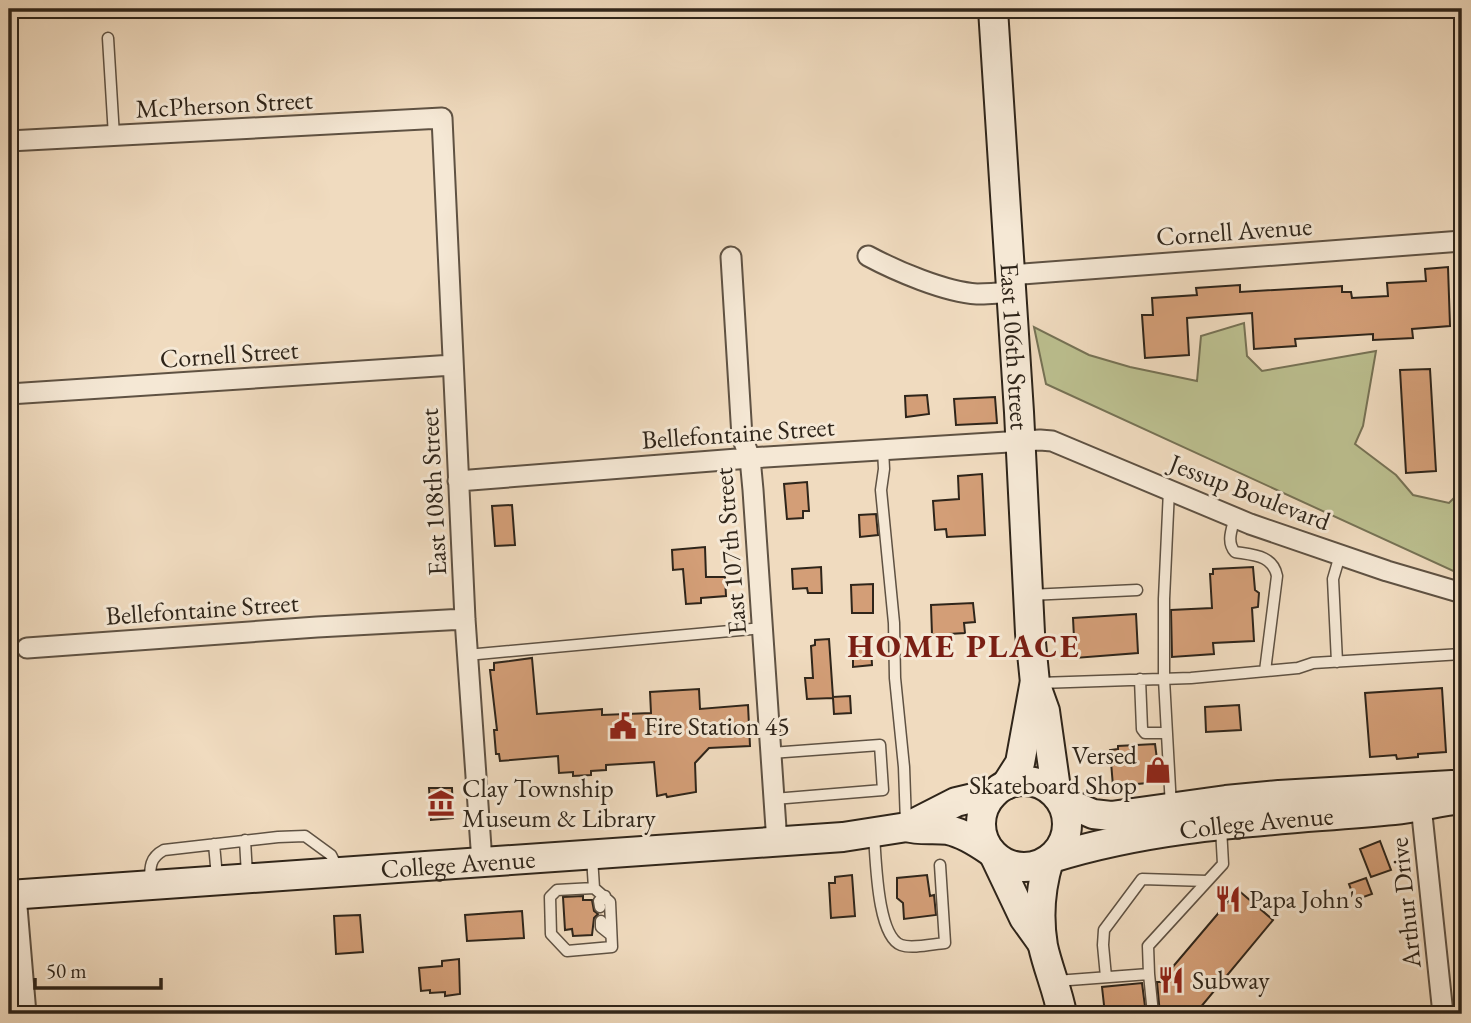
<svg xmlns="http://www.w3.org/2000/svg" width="1471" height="1023" font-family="'EB Garamond',serif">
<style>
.green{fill:#bcc090;stroke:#767255;stroke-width:2}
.building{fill:#d39e77;stroke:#2f251a;stroke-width:2}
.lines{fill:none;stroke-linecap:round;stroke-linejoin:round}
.lane-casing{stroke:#5f5243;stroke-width:13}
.street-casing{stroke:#5f5243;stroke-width:23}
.secondary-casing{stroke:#2f251a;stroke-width:32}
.lane{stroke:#f5e8d5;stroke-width:10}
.street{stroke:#f5e8d5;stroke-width:19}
.secondary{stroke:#f5e8d5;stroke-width:28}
.labels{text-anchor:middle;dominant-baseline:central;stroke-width:6;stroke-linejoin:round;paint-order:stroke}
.street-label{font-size:26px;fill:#2f251a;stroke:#f5e8d5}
.poi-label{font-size:26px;fill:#2f251a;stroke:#f5e8d5;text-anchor:start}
.district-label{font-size:33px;font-weight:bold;letter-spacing:2px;fill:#7a1f14;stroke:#f5e8d5}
</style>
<rect width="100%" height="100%" fill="#f0dbbf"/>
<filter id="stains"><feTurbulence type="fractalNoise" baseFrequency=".00286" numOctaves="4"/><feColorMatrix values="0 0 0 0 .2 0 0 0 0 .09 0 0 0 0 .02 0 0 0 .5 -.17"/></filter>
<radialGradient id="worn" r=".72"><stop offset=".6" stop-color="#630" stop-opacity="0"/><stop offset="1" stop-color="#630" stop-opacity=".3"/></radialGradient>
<path class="green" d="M1244 323 1247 356 1262 371 1376 351 1363 426 1355 444 1396 475 1413 495 1449 503 1462 490V575L1046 384 1034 327 1089 355 1130 367 1197 381 1201 336Z"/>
<path class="building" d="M1448 267 1450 326 1412 329 1413 338 1373 340V334L1295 339 1296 346 1254 349 1252 313 1187 318 1189 355 1145 358 1142 315H1153L1152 298 1197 295 1196 288 1240 285V292L1342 286V292H1351L1352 298 1388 296 1387 283 1426 281 1425 269Z
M1430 369 1436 471 1406 473 1400 370Z
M927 395 929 414 906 417 905 396Z
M995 397 997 423 956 425 954 399Z
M982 474 985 535 947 537 946 529 935 530 933 501 959 499 958 476Z
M807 482 809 511H803V518L787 519 784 484Z
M512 505 515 545 495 546 492 506Z
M876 514 878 535 860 537 859 515Z
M705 547 706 577H725L726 596 701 598V603L686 604 683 569 673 570 672 550Z
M821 567 822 593H808L807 588 793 589 792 569Z
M1253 567 1255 590 1259 593 1258 607 1252 608 1254 641 1213 643 1214 654 1172 657 1171 610 1212 608 1210 574H1213V569Z
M873 584V613H852L851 585Z
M973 603 975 622 964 623 965 633 932 635 931 605Z
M1136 614 1138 653 1075 658 1073 618Z
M829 639 833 697 850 696 851 713 834 714 833 698 807 699 805 678H813L811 646 815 645V640Z
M871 647 872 665 853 667V648Z
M532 658 537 714 602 709V715L651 713 650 692 699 689 700 709 748 705 750 746 709 748 695 763 696 792 667 797 666 794 657 796 654 762 606 765V770L591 771V775L573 776V772L559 773 558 756 500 761 499 754H496L494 730H497L490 670H494V663Z
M1442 688 1446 752 1418 754V757L1397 759 1396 755 1370 757 1365 693Z
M1239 705 1241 730 1206 732 1205 707Z
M1155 744 1160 782 1113 786 1110 750 1118 749V746Z
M429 788H452L453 818 431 820Z
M1380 841 1391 870 1371 877 1360 849Z
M852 875 855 916 831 918 829 883H835V877Z
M927 875 930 896 934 895 936 915 904 919 903 903 897 898V878Z
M1366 878 1372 894 1355 900 1349 884Z
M1238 890 1273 920 1195 1014H1160L1157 982H1160Z
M583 896V900H592L594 911 598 914 594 918 592 935 573 936 572 929 565 930 563 897Z
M522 911 524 938 467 941 465 915Z
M360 915 363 952 336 954 334 916Z
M459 959 460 994 445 996V992L430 993V990L421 991 419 968 442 966V961Z
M1142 983 1146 1014H1105L1102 987Z"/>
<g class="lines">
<defs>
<path id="lane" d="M108 38 114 136
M883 449 884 469 881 490 894 623 895 678 904 767 906 823
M1169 490 1164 599V679L1171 807
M1235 517C1232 529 1226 542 1235 552 1253 555 1273 555 1277 576L1265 671
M1029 595 1137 590
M467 655 763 628
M1337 662 1333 579 1340 555
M1140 679 1142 729 1145 733H1165
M1039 683 1191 678 1298 668 1313 663 1462 654
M771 753 880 745 883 790 774 799
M874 836C876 859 877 936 901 945 912 949 933 944 945 943L940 865
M245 840 247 875
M214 844 217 877
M592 857 594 888
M150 884C150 868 149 858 164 850L278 837 305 836 331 855 338 869
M594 888 610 902 612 947 567 951 551 934 550 897 557 890Z
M600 907 599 901 605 896
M601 921V927L611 935
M1149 974 1153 1014
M1106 977 1103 945 1104 930 1142 879 1207 881
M1056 981 1149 974 1148 946 1223 864 1221 828"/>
<path id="street" d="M9 141 442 118 465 619 482 862
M868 256C896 271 945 292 977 294 988 294 1000 293 1011 292
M731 257 742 437 750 458 753 490 777 843
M1010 275 1462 241
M9 394 453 365
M458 481 750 458 1040 440 1052 441 1250 524 1387 571 1462 593
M27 648 317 627 465 619
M1420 796 1443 1014
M16 895 26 1014"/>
<g id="secondary">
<path id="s1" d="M993 9 1019 412 1030 633 1035 683 1045 711 1057 796"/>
<circle cx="1024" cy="824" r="43"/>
<path d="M1006 785 1020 763 1034 686"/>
<path d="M1061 800 1093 814 1111 816 1226 800 1279 795 1452 785"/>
<path d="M907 827C920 831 934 828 948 830 963 833 977 842 990 851"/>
<path d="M995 857 1024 918 1042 943"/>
<path id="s2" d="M1052 858C1164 823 1278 821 1394 810 1417 808 1439 801 1462 799"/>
<path d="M1049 860C1040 889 1038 916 1043 946 1048 969 1058 991 1062 1014"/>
<path id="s3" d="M9 895 843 837 907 827 956 802 994 793"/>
</g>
</defs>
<use href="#lane" class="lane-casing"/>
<use href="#street" class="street-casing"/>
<use href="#secondary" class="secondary-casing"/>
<use href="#lane" class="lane"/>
<use href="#street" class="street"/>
<use href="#secondary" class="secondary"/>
</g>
<defs>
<symbol id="civic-bare" viewBox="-9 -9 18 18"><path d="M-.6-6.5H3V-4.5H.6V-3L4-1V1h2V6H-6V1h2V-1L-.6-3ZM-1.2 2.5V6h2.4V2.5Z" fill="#8f2418" stroke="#f5e8d5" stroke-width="2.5" paint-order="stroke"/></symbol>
<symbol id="shop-bare" viewBox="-9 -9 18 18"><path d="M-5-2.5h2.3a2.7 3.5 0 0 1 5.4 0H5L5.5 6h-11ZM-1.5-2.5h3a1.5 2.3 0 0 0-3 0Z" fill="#8f2418" stroke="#f5e8d5" stroke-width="2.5" paint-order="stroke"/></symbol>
<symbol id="museum-bare" viewBox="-9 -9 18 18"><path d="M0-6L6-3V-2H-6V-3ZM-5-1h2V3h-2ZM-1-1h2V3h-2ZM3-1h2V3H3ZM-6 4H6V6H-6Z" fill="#8f2418" stroke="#f5e8d5" stroke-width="2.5" paint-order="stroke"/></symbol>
<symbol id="restaurant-bare" viewBox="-9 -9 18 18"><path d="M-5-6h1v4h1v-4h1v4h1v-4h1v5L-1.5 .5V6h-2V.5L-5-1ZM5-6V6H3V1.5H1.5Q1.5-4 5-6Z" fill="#8f2418" stroke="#f5e8d5" stroke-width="2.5" paint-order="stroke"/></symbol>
</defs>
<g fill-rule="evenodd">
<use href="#civic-bare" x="604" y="707" width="38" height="38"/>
<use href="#shop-bare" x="1139" y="751" width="38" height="38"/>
<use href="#museum-bare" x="422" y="784" width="38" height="38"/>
<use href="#restaurant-bare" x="1209" y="880" width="38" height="38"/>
<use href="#restaurant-bare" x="1152" y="961" width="38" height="38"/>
</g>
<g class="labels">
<g class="street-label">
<text transform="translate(224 104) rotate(-3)">McPherson Street</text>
<text transform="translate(1234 231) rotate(-4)">Cornell Avenue</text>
<text stroke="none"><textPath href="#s1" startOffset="338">East 106th Street</textPath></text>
<text transform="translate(229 354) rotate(-4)">Cornell Street</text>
<text transform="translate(738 433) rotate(-4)">Bellefontaine Street</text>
<text transform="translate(433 492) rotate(-93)">East 108th Street</text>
<text transform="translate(1250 492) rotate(21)">Jessup Boulevard</text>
<text transform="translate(730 551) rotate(-95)">East 107th Street</text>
<text transform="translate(202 609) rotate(-4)">Bellefontaine Street</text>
<text stroke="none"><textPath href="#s2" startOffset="208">College Avenue</textPath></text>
<text stroke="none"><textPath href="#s3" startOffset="450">College Avenue</textPath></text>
<text transform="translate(1405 903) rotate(-96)">Arthur Drive</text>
</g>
<g class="poi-label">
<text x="644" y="726">Fire Station 45</text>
<text x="1137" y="755" text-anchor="end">Versed<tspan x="1137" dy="30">Skateboard Shop</tspan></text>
<text x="462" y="788">Clay Township<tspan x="462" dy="30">Museum &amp; Library</tspan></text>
<text x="1249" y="899">Papa John's</text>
<text x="1192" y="980">Subway</text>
</g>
<g class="district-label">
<text x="964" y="645">HOME PLACE</text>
</g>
</g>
<rect width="1471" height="1023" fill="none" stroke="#f0dbbf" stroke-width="35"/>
<rect x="10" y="10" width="1450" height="1002" fill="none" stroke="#2f251a" stroke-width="3.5"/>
<rect x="18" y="18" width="1436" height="988" fill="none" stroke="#2f251a" stroke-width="2"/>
<path d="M35 978v10h126v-10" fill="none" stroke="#2f251a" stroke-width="3.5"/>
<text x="46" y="978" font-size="21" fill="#2f251a" stroke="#f5e8d5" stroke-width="5" paint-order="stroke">50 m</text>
<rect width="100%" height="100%" filter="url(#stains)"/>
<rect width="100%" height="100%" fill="url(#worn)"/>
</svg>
